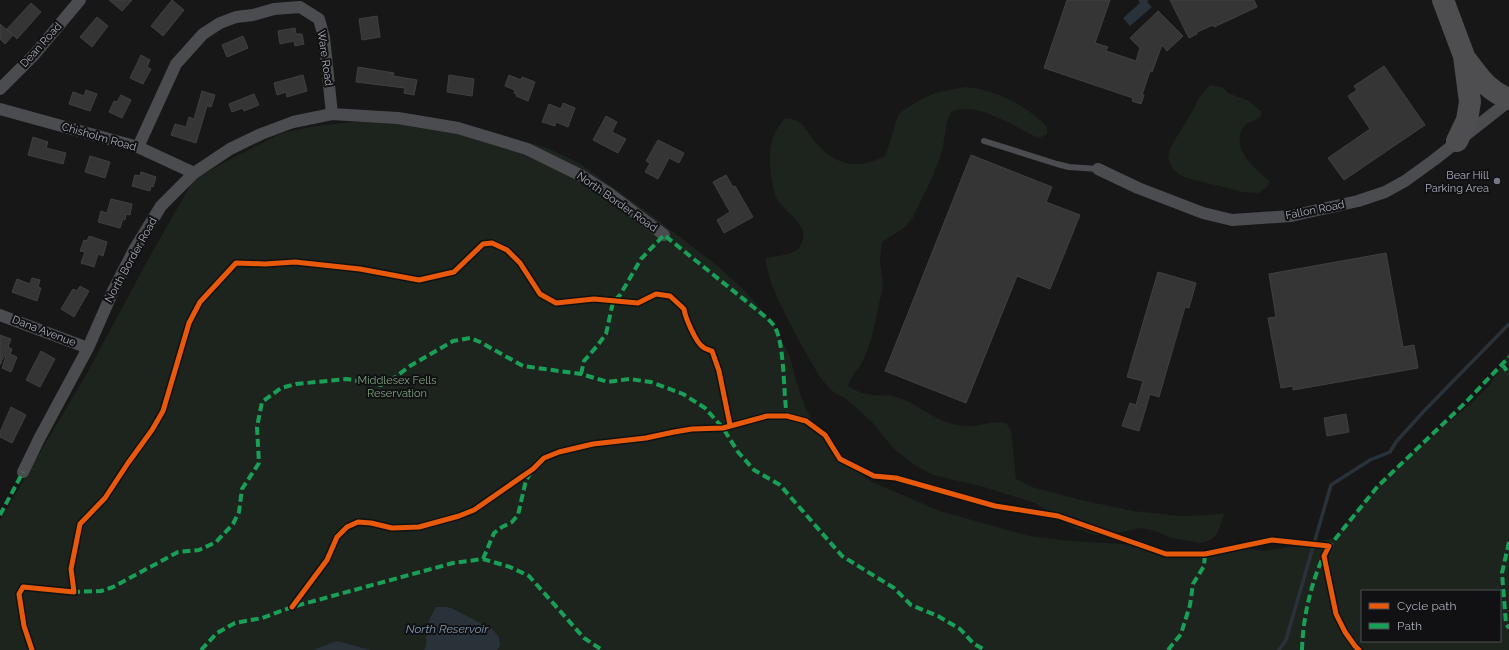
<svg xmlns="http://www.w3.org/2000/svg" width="1509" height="650" font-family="Raleway,sans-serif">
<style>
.green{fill:#1d241e;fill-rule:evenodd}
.water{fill:#2a3239}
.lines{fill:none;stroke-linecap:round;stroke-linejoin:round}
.stream{stroke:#2a3239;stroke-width:3.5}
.building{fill:#353536;stroke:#3f4043}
.lane{stroke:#4b4c50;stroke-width:6}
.street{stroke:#4b4c50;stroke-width:12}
.highway{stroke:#4e4e51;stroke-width:22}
.quiet{stroke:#1a9f57;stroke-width:4;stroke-dasharray:8 4;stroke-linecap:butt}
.cycleway-casing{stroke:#111113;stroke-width:8}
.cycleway{stroke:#e8590c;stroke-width:5}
.poi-dot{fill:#757880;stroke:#111113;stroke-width:1.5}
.labels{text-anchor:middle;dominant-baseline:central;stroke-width:4;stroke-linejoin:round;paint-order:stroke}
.street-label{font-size:11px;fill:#a8adb8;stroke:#111113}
.poi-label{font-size:11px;fill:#a8adb8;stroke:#111113;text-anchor:end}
.park-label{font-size:11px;fill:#7fa381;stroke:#111113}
.water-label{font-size:12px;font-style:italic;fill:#7f9bb3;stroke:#111113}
</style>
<rect width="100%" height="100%" fill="#171717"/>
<path class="green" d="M1210 85 1222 87 1228 93 1249 101 1262 112 1260 117C1256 120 1250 122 1246 124 1243 127 1241 131 1240 135 1237 156 1257 169 1270 182L1267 187 1258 193 1243 192 1190 179 1180 175 1172 168 1168 158 1170 148 1193 110 1200 96Z
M965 87C994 89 1028 106 1047 127V134L1039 138C1015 128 978 100 951 112L947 122 942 152 932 178 912 219 905 227 882 242 880 262 883 286 872 337 864 359C859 370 852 373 848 386 857 392 866 395 877 395 882 396 888 395 893 396 918 402 934 423 963 426 978 428 990 420 1006 423L1011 430 1016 479 1032 487 1081 500 1133 511 1182 516 1210 515 1225 513 1217 534 1210 540 1201 543 1172 538 1152 530 1140 528 1108 535H1095L1070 526 1053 514 1035 503 984 487 933 475 916 466 893 448 872 422 845 398 836 394 828 387 818 374 797 337 778 300 770 280 765 258C777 256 802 255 803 239 804 234 803 229 800 225 794 216 785 210 779 202 775 197 773 188 772 181 768 156 768 138 785 118 804 119 806 132 817 144 837 167 859 169 885 156L889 145 898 115 902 111 922 99 935 93Z
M351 122H383L490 131 547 148 579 163 650 214 720 268 746 292 774 325 790 357 796 381 805 407 816 429 840 459 872 482 940 511 1029 536 1070 541 1139 545 1179 551 1216 553 1241 547 1264 551 1298 546 1334 538 1374 489 1406 458 1468 406 1490 385 1509 351V650H0V520L86 375 150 256 194 179 223 163 282 133 316 126ZM1362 591H1500V641H1362Z"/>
<path class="water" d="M1138 0H1149L1147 2 1152 7 1130 26 1123 18 1140 3Z
M436 607H445L451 608 492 629 499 637 500 646 497 650H424C429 644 425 638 426 631 427 622 432 615 436 607Z
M337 641 370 650H313Z"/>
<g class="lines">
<path class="stream" d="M1279 650 1286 640 1331 485 1370 460 1390 452 1396 442 1424 411 1509 324"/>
</g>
<path class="building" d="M109 0H132L122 11Z
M172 0 184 10 163 36 151 26Z
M1067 0H1110L1095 43 1108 47 1106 51 1136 61 1140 48 1130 38 1158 11 1183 36 1167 51 1162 45 1152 72 1150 71 1142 95H1144L1141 104 1132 101 1133 98 1044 68Z
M1170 0H1254L1257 7 1214 27 1213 25 1197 32V34L1189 38Z
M31 3 41 12 17 39 7 29Z
M377 16 380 37 362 40 359 19Z
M97 17 108 26 92 47 80 37Z
M0 24 13 35 5 44 0 39Z
M295 28 296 34H302L304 44 295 46 294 41 280 44 278 31Z
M243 36 248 48 227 57 222 45Z
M141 55 150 60 147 67 151 69 143 84 130 78Z
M1384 66 1425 125 1344 180 1328 158 1370 129 1348 96 1357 90 1354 86Z
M358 67 394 73 393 76 417 80 414 95 404 93 405 88 356 82Z
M303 75 307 91 287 97 286 92 277 95 274 83Z
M449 75 474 79 472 96 447 92Z
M509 75 521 80 522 77 535 82 528 101 516 96 517 94 514 93 515 90 505 86Z
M86 90 97 94 90 111 69 104 73 92 84 96Z
M202 91 215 95 211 107 207 106 196 143 171 135 175 124 186 127 189 117 194 119Z
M254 94 259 105 244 111 243 108 232 112 229 104Z
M121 95 131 100 122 118 109 112 114 101 117 102Z
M563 103 575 108 568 127 556 122 555 126 542 122 549 104 561 109Z
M606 116 617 122 612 132 626 139 618 153 593 140Z
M33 137 48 142 46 148 66 153 63 164 28 155Z
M658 140 684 153 679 163 669 158 658 179 645 172 650 163 646 161Z
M971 155 1052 187 1046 202 1080 215 1050 289 1017 276 966 403 885 371Z
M90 156 110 162 105 178 85 172Z
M141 172 156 177 153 187 151 186 150 191 132 186 135 175 140 176Z
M726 175 733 187 735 186 753 217 724 233 717 220 730 212 713 182Z
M111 199 132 204 130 215 126 214 125 220 123 219 120 228 98 222 101 211 107 213Z
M89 236 107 242 103 256 98 254 94 267 81 263 85 252 80 251 84 240 87 241Z
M1386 253 1403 347 1414 345 1418 368 1293 390V386L1281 388 1268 318 1276 317 1269 274Z
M1158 272 1196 283 1189 308 1185 307 1159 397 1150 394 1139 431 1122 426 1130 403 1136 405 1143 381 1127 377Z
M32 278 40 280 38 287 41 288 37 301 12 292 17 279 30 284Z
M80 286 89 291 74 317 61 309 73 289 77 291Z
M0 335 11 339 8 347 12 349 10 354 17 357 11 372 2 368 6 356H4L0 365Z
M41 351 55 359 40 387 26 380Z
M11 407 26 415 12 443 0 437V432Z
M1346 414 1349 432 1327 436 1324 418Z"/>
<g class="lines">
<path class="lane" d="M984 141 1057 164 1069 167 1098 169"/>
<path class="street" d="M0 89 34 55 80 0
M0 109 138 147 194 173
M138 147 176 64 203 34 220 23 236 17 253 15 274 9 300 7 319 19 324 37 332 114
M1098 169 1138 188 1203 213 1232 220 1291 216 1358 201 1385 192 1405 181 1434 160 1509 101
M0 315 88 348
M23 472 39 439 88 348 113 291 134 250 161 206 194 173 230 149 261 134 293 122 332 114 398 118 458 128 527 149 582 176 610 194 664 235"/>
<path class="highway" d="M1443 0 1464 56 1470 102 1467 120 1457 141
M1464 57C1479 76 1486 90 1509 99"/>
<path class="quiet" d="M1502 364 1509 374
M581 374 584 361 597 346 606 334 613 302 620 295 641 259 664 235 767 318C770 321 773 324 775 327 785 346 783 393 787 416
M0 515 23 472
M1509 542 1502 573 1506 624 1509 628
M1327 549 1378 486 1465 403 1509 357
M483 559 494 533 502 527 512 522 518 515 526 480 530 474
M72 592 101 591 113 587 178 552 199 550 216 542 233 524 239 512 242 489 259 463 257 427 262 402 281 388 296 384 347 379 381 385 390 381 410 366 453 341 470 338 480 342 523 366 581 374 608 382 629 379 651 382 683 394 705 408 723 428 738 452 754 470 780 485 842 556 894 588 911 605 938 616 960 629 974 644 985 650
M201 650 217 633 235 623 262 618 292 607 453 563 483 559 510 567 529 576 584 638 602 650
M1168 650 1181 634 1190 605 1193 584 1204 566 1205 554
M1302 650C1303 618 1310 587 1323 557"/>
<defs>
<path id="cycleway" d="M292 607 327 560 337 537 347 527 358 522 371 523 392 528 419 527 459 516 474 510 533 469 544 458 559 452 593 444 646 438 674 432 692 429 723 428 767 416H787L806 421 825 435 840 459 874 476 896 478 995 506 1058 516 1166 554H1205L1272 540 1329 546 1324 556 1336 614 1345 632 1355 646 1359 650
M32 650 24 626 19 594 23 587 74 592 71 569 80 524 105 498 128 463 152 430 163 411 189 323 200 302 236 263 265 264 295 262 360 269 419 280 454 272 483 244 492 243 507 250 520 263 540 294 556 303 594 299 638 303 656 294 670 296 684 309C685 317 696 343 703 347 705 349 709 350 712 351L719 371 730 425"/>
</defs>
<use href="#cycleway" class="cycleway-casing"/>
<use href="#cycleway" class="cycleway"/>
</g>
<circle class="poi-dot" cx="1497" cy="181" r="4"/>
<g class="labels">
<g class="street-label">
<text transform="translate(41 45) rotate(-48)">Dean Road</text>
<text transform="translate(325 58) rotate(82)">Ware Road</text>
<text transform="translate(99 137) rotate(16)">Chisholm Road</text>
<text transform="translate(617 202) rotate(35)">North Border Road</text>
<text transform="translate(1315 210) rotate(-11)">Fallon Road</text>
<text transform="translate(131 260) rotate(-61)">North Border Road</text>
<text transform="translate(44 331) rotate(21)">Dana Avenue</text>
</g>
<g class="poi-label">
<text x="1489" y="175">Bear Hill<tspan x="1489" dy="13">Parking Area</tspan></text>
</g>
<g class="park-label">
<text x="397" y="380">Middlesex Fells<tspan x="397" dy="13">Reservation</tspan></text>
</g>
<g class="water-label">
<text x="447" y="629">North Reservoir</text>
</g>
</g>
<rect x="1361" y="590" width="140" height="52" fill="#111113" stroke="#4d4f55"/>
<rect x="1369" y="603" width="20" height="6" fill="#e8590c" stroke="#4d4f55"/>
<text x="1397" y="610" font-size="12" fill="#a8adb8">Cycle path</text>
<rect x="1369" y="623" width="20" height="6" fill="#1a9f57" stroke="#4d4f55"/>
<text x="1397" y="630" font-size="12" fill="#a8adb8">Path</text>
</svg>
